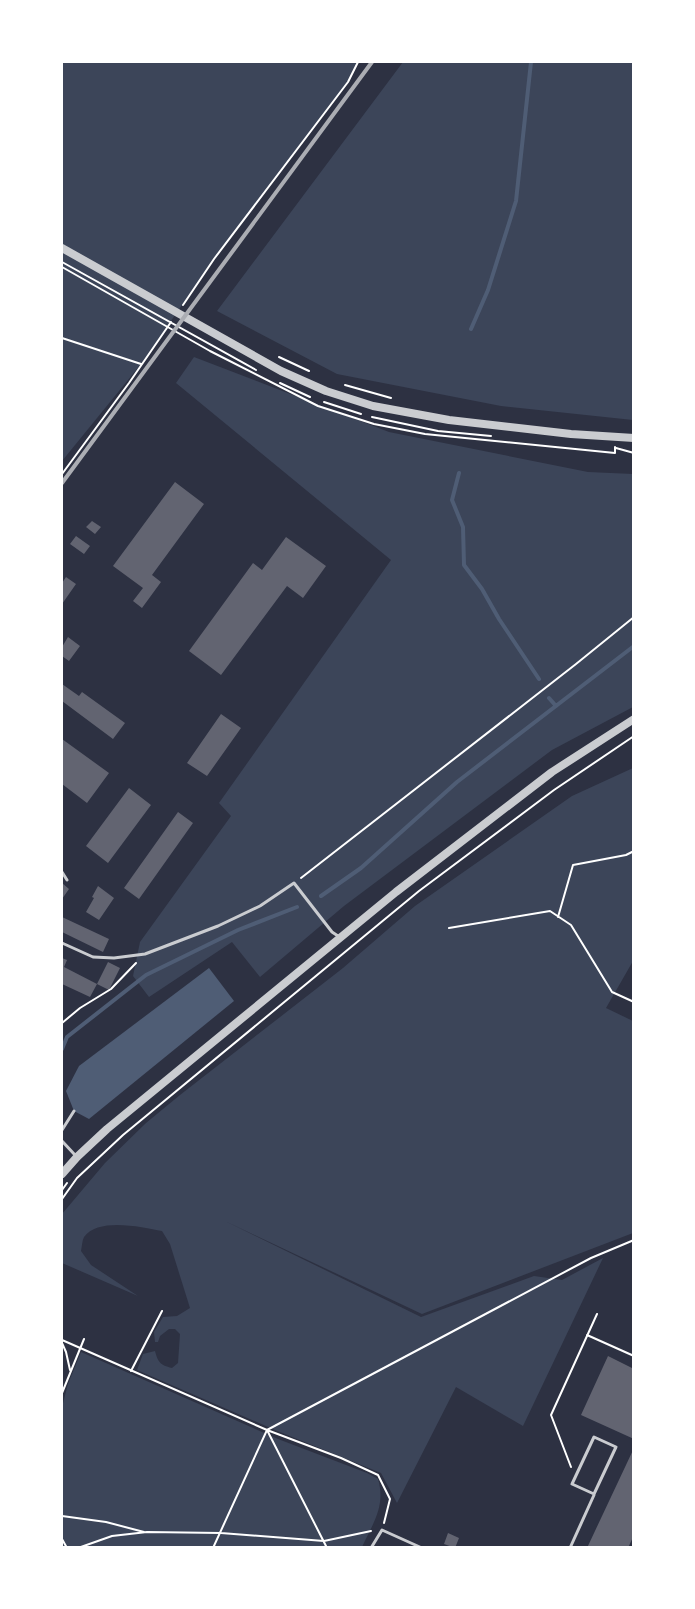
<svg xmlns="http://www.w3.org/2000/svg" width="695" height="1609" font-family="Inter,sans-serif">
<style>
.green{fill:#3c4559}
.water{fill:#4f5d75}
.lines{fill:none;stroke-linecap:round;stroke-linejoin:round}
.stream{stroke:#4f5d75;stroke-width:4}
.building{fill:#626471}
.path{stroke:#fff;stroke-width:2}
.service{stroke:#caccd0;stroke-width:3}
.tertiary{stroke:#caccd0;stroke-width:8}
.rail{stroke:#abadb3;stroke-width:4}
</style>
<rect width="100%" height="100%" fill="#2d3142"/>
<path class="green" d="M62 62H358L348 82 214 259 141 364 62 461Z
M403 62H633V420L501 406 337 374 217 311Z
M194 357 389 432 588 472 633 474V707L552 750 344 906 260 977 232 942 149 997 133 976 140 942 231 816 219 803 391 560 176 383Z
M633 768V961L606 1008 633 1021V1233L422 1314 225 1221 421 1317 534 1276 562 1280 603 1258 523 1426 456 1387 397 1503 381 1473 275 1430 137 1370 143 1354 155 1351C158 1362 160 1365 172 1368L178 1363 180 1334 175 1329H169L160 1336 158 1342H155L154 1332 163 1317 177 1316 190 1308 170 1244 162 1231C142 1227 98 1217 84 1237 82 1241 82 1246 81 1251L91 1265 138 1296 62 1263V1214L105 1163 146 1123 180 1095 343 968 415 906 572 796Z
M81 1352 278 1439 367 1473 378 1479C386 1506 373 1523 362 1547L62 1548V1407L68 1384Z"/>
<path class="water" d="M209 968 234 1001 89 1119 74 1111 66 1091 79 1066Z"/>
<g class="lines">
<path class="stream" d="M471 329 488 290 516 201 531 62
M459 473 452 500 463 527 464 565 482 589 499 619 539 679
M549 698 556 706
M321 896 361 868 457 782 634 646
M62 1049 67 1037 146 975 238 930 297 907"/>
</g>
<path class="building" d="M175 482 204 504 152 575 161 582 142 608 133 601 143 588 113 566Z
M92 521 101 527 95 534 86 527Z
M76 536 90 546 84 554 70 544Z
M286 537 326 566 303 598 287 586 221 675 189 651 253 563 262 570Z
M66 577 76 584 62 604V583Z
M68 637 80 646 69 661 62 656V647Z
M62 684 79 696 82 692 125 723 113 739 62 701Z
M221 714 241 728 207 776 187 763Z
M62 739 109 773 87 803 62 784Z
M129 788 151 805 108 863 86 846Z
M178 812 193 823 139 899 124 888Z
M62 883 69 889 62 899Z
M98 886 114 898 99 920 86 912 94 898 92 897Z
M62 917 109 939 103 952 62 932Z
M62 958 67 960 64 967 97 984 108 962 120 968 109 990 97 984 90 997 62 984Z
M608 1356 634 1369V1439L581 1415Z
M634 1448V1535L628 1548H587Z
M448 1533 459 1538 455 1548 444 1544Z"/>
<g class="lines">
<path class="path" d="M62 262 256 370
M62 267 210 351 318 406 374 424 425 434 615 453V447
M183 305 214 259 348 82 358 62
M62 338 141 364
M279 357 309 371
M280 383 310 397
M345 385 391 398
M324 402 361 414
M372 417 438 431 491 436
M616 448 634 453
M62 474 129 383 171 322
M301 878 576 664 634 617
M558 917 573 865 626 855 634 851
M449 928 550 911 571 925 612 992 634 1002
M62 1023 80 1008 111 989 136 963
M62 1190 67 1183
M62 1199 77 1178 123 1135 419 891 554 790 634 736
M587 1335 634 1356
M62 1340 267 1430 341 1458 378 1475 390 1499 384 1523
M62 1343 66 1352 70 1370
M131 1371 162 1311
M62 1393 84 1339
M267 1430 327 1548
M571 1467 551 1415 597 1314
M62 1516 106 1522 144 1532
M62 1539 67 1548
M78 1548 112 1536 147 1532 221 1533 324 1541 371 1531
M213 1548 267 1430 591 1258 634 1240"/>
<path class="service" d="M62 872 67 880
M62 943 93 957 114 958 145 954 218 926 260 906 294 883 332 932 338 936
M62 1130 74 1111
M62 1141 75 1155
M594 1437 616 1447 594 1494 572 1484Z
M371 1548 382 1530 422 1548
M570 1548 594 1495"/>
<path class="tertiary" d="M62 248 281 371 326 391 373 406 449 420 571 434 634 438
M62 1174 77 1157 107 1129 396 892 552 772 634 719"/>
<path class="rail" d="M62 483 372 62"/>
</g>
<rect width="695" height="1609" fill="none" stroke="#ffffff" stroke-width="126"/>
</svg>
